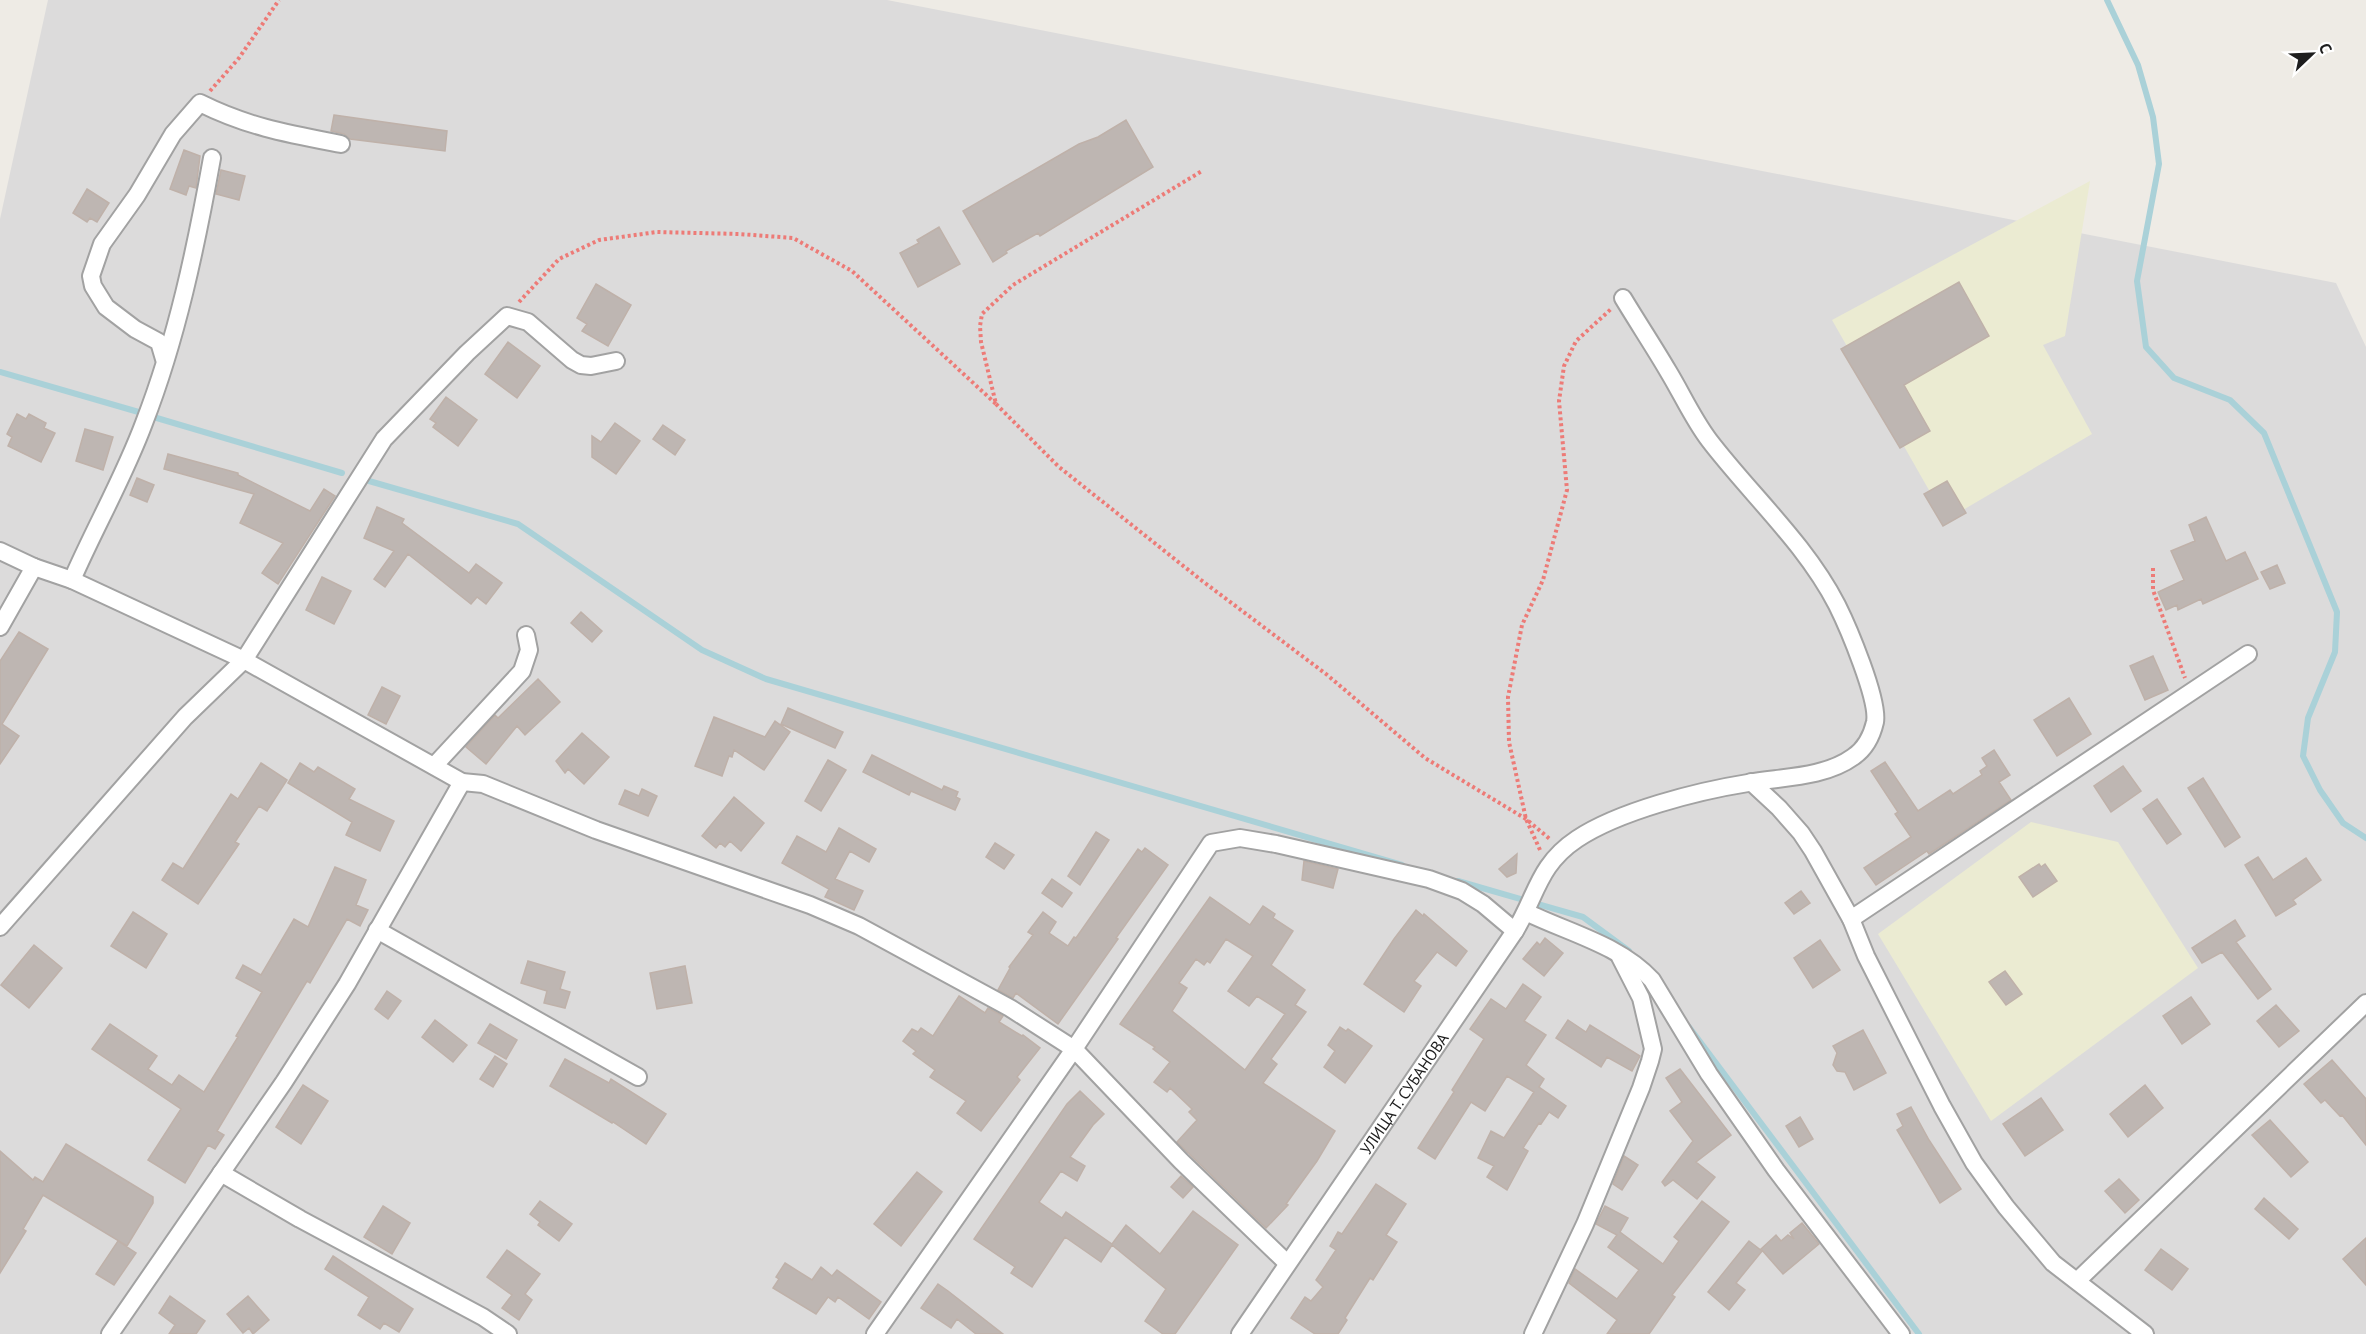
<svg xmlns="http://www.w3.org/2000/svg" width="2366" height="1334" font-family="'PT Sans',sans-serif">
<style>
.residential{fill:#dcdbdb}
.farmland{fill:#ebebd2}
.lines{fill:none;stroke-linecap:round;stroke-linejoin:round}
.stream{stroke:#aad1d8;stroke-width:6}
.building{fill:#beb6b2;stroke:#bfb1a9;stroke-width:1.5;fill-rule:evenodd}
.street-casing{stroke:#a2a2a2;stroke-width:20}
.path{stroke:#ed7b77;stroke-width:4;stroke-dasharray:3 3;stroke-linecap:butt}
.street{stroke:#fff;stroke-width:16}
.labels{text-anchor:middle;dominant-baseline:central;stroke-width:4.5;stroke-linejoin:round;paint-order:stroke}
.street-label{font-size:16px;fill:#1e1e1e;stroke:#fff}
</style>
<rect width="100%" height="100%" fill="#eeebe5"/>
<path class="residential" d="M48 0H887L2336 283 2366 347V1334H0V219Z"/>
<path class="farmland" d="M2090 181 2065 336 2043 345 2092 434 1946 520 1832 320Z
M2031 822 2118 842 2198 968 1991 1121 1878 934Z"/>
<g class="lines">
<path class="stream" d="M2107 0 2138 65 2153 117 2159 164 2137 281 2146 347 2174 378 2230 400 2264 433 2337 612 2335 652 2308 718 2303 756 2320 790 2343 823 2366 838
M0 372 142 413
M150 416 342 473
M369 481 518 524 702 650 766 679 1402 865
M1458 881 1583 917 1629 951
M1689 1027 1919 1334"/>
</g>
<path class="building" d="M334 115 447 131 445 151 350 139 344 134 331 131Z
M1126 120 1153 167 1040 236 1038 233 1006 251 1007 253 993 262 963 211 1079 144 1098 137Z
M184 150 200 156 196 188 189 186 186 195 170 189Z
M221 170 245 176 239 200 216 194Z
M87 189 109 203 97 222 90 218 87 222 73 213Z
M939 227 960 264 918 287 900 253 919 243 917 240Z
M1959 282 1989 336 1904 385 1930 431 1900 448 1841 349Z
M596 284 631 305 608 346 582 331 587 324 577 318Z
M508 342 540 366 517 398 485 374Z
M446 397 477 420 458 446 433 427 436 423 430 419Z
M17 414 26 419 29 414 46 423 44 428 55 433 41 462 8 446 12 437 7 434Z
M615 423 640 441 616 474 592 457V436L601 442Z
M663 425 685 440 675 455 653 439Z
M85 429 113 437 103 470 76 461Z
M168 454 238 473V475L310 511 324 489 335 496 278 584 262 573 283 543 240 523 254 494 164 469Z
M137 478 154 485 147 502 130 495Z
M1947 481 1966 513 1943 526 1924 494Z
M377 507 404 519 402 523 469 573 476 564 502 583 486 604 477 597 471 604 408 554 385 587 374 579 394 551 364 538Z
M2206 517 2226 561 2245 552 2258 579 2203 604 2201 599 2178 610 2177 605 2166 610 2158 592 2184 580 2171 551 2195 541 2189 525Z
M2277 565 2285 583 2270 589 2261 572Z
M322 577 351 591 334 624 306 610Z
M581 612 602 631 592 642 571 623Z
M19 632 48 649 2 724 19 736 0 764V661Z
M2153 656 2168 690 2145 700 2130 666Z
M538 679 560 702 525 735 517 726 486 764 466 747 495 715 498 718Z
M382 687 400 696 386 724 368 715Z
M2069 698 2091 734 2057 756 2034 720Z
M788 708 843 732 835 748 781 724Z
M714 717 765 737 775 721 790 732 764 770 734 750 732 757 729 756 722 776 695 766Z
M582 733 609 757 584 784 568 769 565 773 556 761Z
M1994 750 2010 775 1999 782 2011 800 1929 854 1927 851 1876 885 1864 868 1911 837 1895 814 1898 812 1871 771 1885 762 1918 811 1950 790 1953 794 1982 775 1980 771 1987 766 1982 758Z
M872 755 942 790 944 786 958 792 956 797 960 799 955 810 911 791 909 795 863 772Z
M828 760 846 770 821 811 805 801Z
M261 763 287 780 267 811 259 806 235 842 239 844 198 904 162 880 173 863 183 869 231 794 238 799Z
M300 763 314 772 318 767 355 789 349 799 394 821 380 851 346 835 352 822 288 783Z
M2123 766 2141 791 2111 812 2094 786Z
M2203 778 2240 837 2225 847 2188 788Z
M642 789 657 796 648 816 619 804 625 790 639 796Z
M734 797 764 823 741 851 730 841 725 847 720 843 716 848 702 836Z
M2157 799 2181 834 2167 844 2143 809Z
M839 828 876 849 869 862 850 851 835 879 863 891 854 910 825 897 829 889 782 863 797 836 826 852Z
M1096 832 1109 840 1080 885 1068 876Z
M995 843 1014 855 1004 869 986 857Z
M1145 848 1168 865 1116 938 1118 939 1058 1024 1016 993 1013 998 998 990 1010 968 1009 967 1033 935 1028 932 1043 912 1056 922 1049 933 1068 946 1074 937 1076 938 1138 849 1142 852Z
M1517 854 1516 873 1507 877 1499 869Z
M2258 857 2273 880 2306 858 2321 880 2293 900 2296 904 2276 916 2245 865Z
M1304 861 1338 869 1333 888 1302 880Z
M2039 864 2041 867 2045 864 2057 881 2033 897 2019 877Z
M335 867 366 880 356 905 368 910 360 926 347 919 310 983 307 981 217 1131 224 1135 215 1149 208 1145 185 1183 148 1160 181 1109 92 1049 110 1024 157 1056 148 1069 172 1085 179 1075 204 1092 238 1037 236 1036 262 992 236 978 243 965 261 975 294 919 308 927Z
M1052 879 1072 893 1062 907 1042 893Z
M1801 891 1810 903 1794 914 1785 903Z
M1210 897 1250 925 1263 906 1275 914 1273 918 1293 931 1271 965 1305 990 1295 1005 1306 1012 1271 1059 1277 1064 1263 1083 1335 1131 1317 1161 1286 1204 1288 1205 1266 1228 1177 1142 1197 1120 1189 1112 1192 1109 1170 1088 1167 1092 1154 1082 1170 1062 1153 1049 1155 1047 1120 1024ZM1226 939 1253 956 1228 991 1249 1006 1257 996 1285 1014 1245 1070 1172 1011 1187 988 1179 983 1196 959 1204 965 1207 961 1210 963Z
M1416 910 1423 916 1424 914 1467 951 1456 966 1437 952 1414 981 1421 986 1404 1012 1364 984 1394 939Z
M133 912 167 934 146 968 111 946Z
M2235 920 2245 936 2236 942 2271 989 2258 999 2222 952 2202 963 2192 948Z
M1545 938 1563 953 1544 976 1523 959 1537 942 1540 945Z
M1820 940 1840 970 1813 988 1794 958Z
M34 945 62 968 29 1008 1 985Z
M528 961 565 972 560 989 570 992 565 1008 544 1003 547 991 521 983Z
M685 966 692 1003 657 1009 650 973Z
M2005 971 2022 994 2006 1005 1989 982Z
M1523 984 1541 997 1524 1021 1546 1035 1526 1065 1544 1079 1539 1087 1566 1106 1558 1118 1549 1112 1541 1124 1539 1123 1523 1148 1528 1151 1507 1190 1487 1177 1494 1166 1478 1158 1491 1131 1504 1138 1534 1092 1507 1076 1485 1111 1471 1102 1435 1159 1418 1148 1454 1092 1452 1090 1484 1039 1470 1029 1491 999 1506 1009Z
M387 991 401 1001 388 1019 375 1009Z
M959 996 985 1013 988 1008 1003 1016 999 1022 1022 1036 1023 1035 1040 1048 1017 1077 1020 1080 981 1131 957 1113 966 1101 930 1077 935 1070 913 1054 916 1051 903 1041 912 1029 918 1032 921 1028 933 1036Z
M2191 997 2210 1024 2182 1044 2163 1016Z
M2276 1005 2299 1031 2279 1047 2257 1021Z
M435 1020 467 1045 453 1062 422 1037Z
M1568 1020 1586 1032 1590 1025 1640 1056 1632 1071 1607 1057 1601 1067 1556 1038Z
M490 1024 517 1040 506 1059 478 1043Z
M1340 1027 1346 1031 1348 1029 1372 1046 1345 1083 1324 1067 1335 1051 1328 1045Z
M1863 1030 1886 1073 1854 1090 1845 1072 1837 1071 1833 1065 1837 1053 1833 1046Z
M495 1056 507 1064 493 1087 480 1079Z
M565 1059 609 1083 611 1079 666 1114 646 1144 613 1122 612 1123 550 1086Z
M2332 1060 2366 1099V1145L2342 1115 2340 1116 2325 1100 2321 1103 2304 1084Z
M1680 1069 1731 1135 1696 1162 1715 1177 1697 1199 1673 1180 1665 1186 1662 1182 1693 1141 1670 1111 1682 1102 1666 1078Z
M303 1085 328 1101 301 1144 276 1127Z
M2145 1085 2163 1108 2128 1137 2110 1114Z
M1080 1091 1104 1114 1093 1125 1070 1157 1085 1166 1077 1181 1061 1171 1039 1202 1062 1218 1066 1212 1112 1244 1126 1225 1160 1254 1193 1211 1238 1245 1175 1334H1163L1145 1321 1166 1289 1112 1245 1101 1262 1065 1237 1032 1287 1011 1273 1015 1267 974 1239 1067 1104Z
M2041 1098 2063 1130 2025 1156 2003 1124Z
M1911 1107 1929 1140 1961 1189 1940 1203 1897 1130 1903 1126 1897 1114Z
M1800 1117 1813 1139 1799 1147 1786 1126Z
M2270 1120 2308 1162 2291 1177 2252 1135Z
M66 1144 153 1197V1203L127 1246 43 1195 23 1229 26 1231 0 1273V1151L33 1180 35 1177 43 1182Z
M1624 1156 1638 1165 1622 1190 1613 1184Z
M917 1172 942 1192 901 1246 874 1224Z
M1181 1176 1193 1187 1183 1198 1171 1187Z
M2119 1179 2139 1200 2125 1213 2105 1191Z
M1376 1184 1406 1204 1386 1235 1397 1242 1373 1280 1370 1278 1345 1318 1347 1320 1338 1334H1315L1291 1318 1305 1297 1311 1301 1323 1287 1316 1280 1336 1250 1330 1246 1338 1232 1342 1234Z
M2264 1198 2298 1229 2289 1239 2255 1209Z
M540 1201 572 1224 559 1241 538 1225 540 1222 530 1214Z
M1702 1201 1729 1222 1672 1295 1675 1297 1649 1334H1607L1617 1320 1569 1283 1575 1269 1617 1299 1639 1270 1608 1247 1617 1235 1596 1224 1605 1206 1628 1218 1620 1232 1663 1264 1679 1241 1674 1237Z
M383 1206 410 1223 392 1254 364 1237Z
M1802 1223 1819 1244 1783 1274 1761 1249 1776 1235 1781 1241 1788 1235 1794 1239 1790 1233Z
M2366 1238V1285L2343 1259Z
M118 1241 136 1253 114 1285 96 1274Z
M1749 1241 1762 1251 1736 1283 1745 1290 1729 1310 1708 1292Z
M2161 1249 2188 1269 2172 1290 2145 1270Z
M507 1250 540 1274 525 1294 532 1300 519 1320 502 1308 512 1295 487 1277Z
M333 1256 413 1309 399 1332 384 1323 380 1329 358 1315 369 1297 325 1269Z
M785 1263 812 1280 821 1267 832 1276 837 1270 881 1302 869 1319 838 1297 835 1302 828 1297 816 1314 773 1288 779 1279 776 1277Z
M938 1284 948 1291 1003 1334H976L957 1319 951 1328 921 1308Z
M170 1296 205 1321 196 1334H169L175 1325 159 1313Z
M248 1296 269 1320 253 1334 249 1328 243 1333 227 1314Z"/>
<g class="lines">
<defs>
<g id="street">
<path d="M164 359 159 342 135 329 106 307 93 286 91 276 102 244 137 195 173 134 200 103C248 127 289 134 341 144"/>
<path d="M0 551 34 567 72 580 244 660 462 782 483 784 596 830 810 905 859 926 1010 1008 1074 1049 1181 1161 1287 1263"/>
<path d="M72 580C95 527 124 477 144 423 177 338 196 247 212 158"/>
<path d="M0 627 34 567"/>
<path d="M434 766 522 671 529 650 526 635"/>
<path d="M1751 782 1779 808 1801 833 1813 851 1851 919 1866 956 1942 1106 1974 1163 2006 1207 2053 1263 2145 1334"/>
<path d="M1526 912C1569 933 1620 945 1652 980L1709 1074 1776 1170 1901 1334"/>
<path d="M1851 919 2248 654"/>
<path d="M0 927 185 717 244 660 384 439 467 353 507 316 528 322 572 360 581 365 591 366 616 361"/>
<path d="M377 930 638 1077"/>
<path d="M221 1173 300 1219 483 1317 508 1334"/>
<path d="M2077 1281 2366 1003"/>
<path d="M110 1334 284 1082 347 984 462 782"/>
<path d="M875 1334 1074 1049 1211 843 1240 838 1276 844 1429 879 1462 891 1483 904 1515 931"/>
<path id="s1" d="M1240 1334 1515 931C1537 895 1538 865 1577 839 1619 811 1698 791 1748 783 1781 777 1824 778 1853 757 1865 749 1872 735 1875 722 1879 700 1848 627 1837 605 1805 543 1751 495 1709 440 1693 419 1682 394 1668 371 1654 347 1638 323 1623 298"/>
<path d="M1533 1334 1585 1224 1641 1088 1650 1061 1653 1049 1641 998 1620 957"/>
</g>
</defs>
<use href="#street" class="street-casing"/>
<path class="path" d="M210 91 239 58 279 0
M519 302 559 259 599 240 657 232 739 234 793 238 852 271 996 404 981 342 980 326 982 314 1013 285 1202 171
M996 404 1059 467 1201 580 1326 674 1425 758 1526 819 1551 840
M2153 568V590L2185 678
M1540 850 1526 819 1509 742 1508 697 1522 625 1543 580 1567 490 1559 401 1564 366 1576 341 1611 309"/>
<use href="#street" class="street"/>
</g>
<g class="labels">
<g class="street-label">
<text stroke="none"><textPath href="#s1" startOffset="291">УЛИЦА Т. СУБАНОВА</textPath></text>
</g>
</g>
<g transform="translate(2312 54) rotate(67)" stroke="#ffffff" stroke-width="4.5" paint-order="stroke">
<path d="M0-4.5L10 22L0 15L-10 22Z" fill="#1e1e1e"/>
<text y="-9" font-size="16" font-weight="bold" text-anchor="middle" fill="#1e1e1e">С</text>
</g>
</svg>
